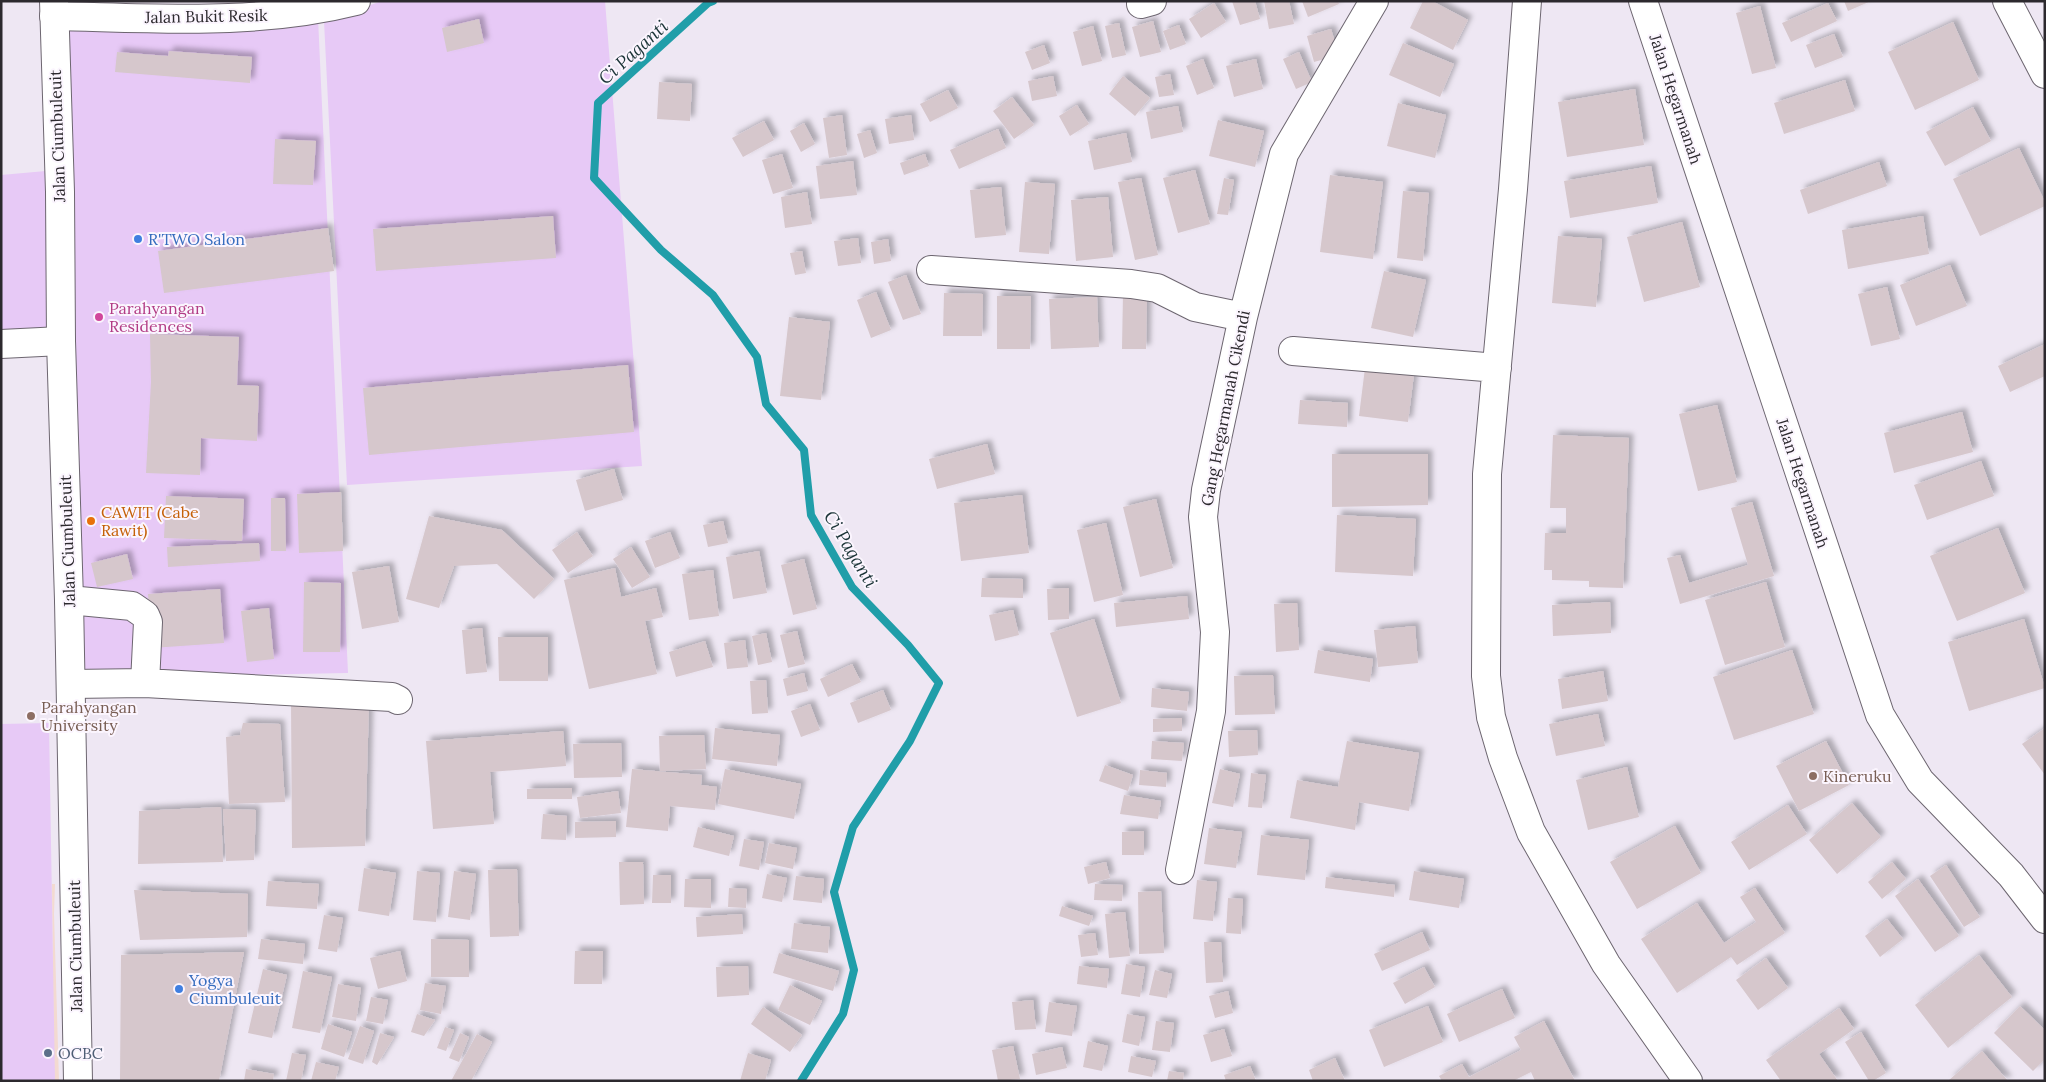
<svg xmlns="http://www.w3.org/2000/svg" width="2046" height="1082" font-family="Lora,serif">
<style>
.commercial{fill:#f3dad1}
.green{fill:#e7c9f6}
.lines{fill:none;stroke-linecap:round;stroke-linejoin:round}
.stream{stroke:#209ea9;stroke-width:8}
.building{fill:#d6c7cc;filter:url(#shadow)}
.minor-casing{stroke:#6d6670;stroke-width:30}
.major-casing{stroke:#6d6670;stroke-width:30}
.minor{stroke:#fff;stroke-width:28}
.major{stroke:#fff;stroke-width:28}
.shop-dot{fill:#3f7fe0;stroke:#fbf5fe;stroke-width:2}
.hotel-dot{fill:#d1479c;stroke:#fbf5fe;stroke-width:2}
.food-dot{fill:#e8710a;stroke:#fbf5fe;stroke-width:2}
.education-dot{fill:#8d6e63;stroke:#fbf5fe;stroke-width:2}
.service-dot{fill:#5c6f8a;stroke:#fbf5fe;stroke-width:2}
.labels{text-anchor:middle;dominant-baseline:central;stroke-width:4;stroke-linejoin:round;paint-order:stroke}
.street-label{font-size:16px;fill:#2c292e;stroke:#fbf5fe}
.shop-label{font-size:16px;fill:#366cbe;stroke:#fbf5fe;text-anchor:start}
.hotel-label{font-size:16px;fill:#b23c85;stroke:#fbf5fe;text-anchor:start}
.food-label{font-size:16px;fill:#c56008;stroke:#fbf5fe;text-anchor:start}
.education-label{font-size:16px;fill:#785e54;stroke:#fbf5fe;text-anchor:start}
.service-label{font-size:16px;fill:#4e5e75;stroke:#fbf5fe;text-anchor:start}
.water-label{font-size:18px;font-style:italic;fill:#1a3336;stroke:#fbf5fe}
</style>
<defs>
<filter id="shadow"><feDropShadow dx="4.5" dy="-4.5" stdDeviation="2.5" flood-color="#0004"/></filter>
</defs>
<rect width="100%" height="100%" fill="#eee7f3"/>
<path class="commercial" d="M52 884H55L54 914 59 1081H54Z"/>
<path class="green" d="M382 1H605L642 466 347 485 324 21Z
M318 18 348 673 78 678 67 332 1 335V175L68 169 62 27Z
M49 723 55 1081H1V724Z"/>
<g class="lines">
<path class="stream" d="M713 1 708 3 598 103 594 178 661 250 713 295 757 357 766 404 804 450 811 515 852 587 908 645 939 683 910 741 853 827 834 892 854 970 843 1014 801 1081"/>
</g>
<path class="building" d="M1232 1H1255L1260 19 1240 25Z
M1264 1H1289L1294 24 1269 29Z
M1302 1H1338L1339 4 1308 17Z
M1423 1H1432L1468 20 1453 50 1410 28Z
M1844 1H1871L1848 11Z
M1214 3 1226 22 1201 38 1189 19Z
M1828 3 1837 21 1791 42 1782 23Z
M1760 6 1776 68 1752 74 1736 13Z
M479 19 484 43 447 52 442 28Z
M1153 21 1161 52 1140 57 1132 27Z
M1953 22 1979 80 1915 110 1888 52Z
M1119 23 1126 55 1112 58 1105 26Z
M1179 25 1186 44 1170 50 1163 31Z
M1093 26 1102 61 1082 66 1073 32Z
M1331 29 1339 55 1314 62 1307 36Z
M1834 34 1843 57 1815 68 1806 45Z
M1403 43 1454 64 1440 97 1389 75Z
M1044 45 1050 63 1032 70 1025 52Z
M169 51 252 57 250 83 115 72 117 52 168 56Z
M1299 52 1312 82 1296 89 1283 59Z
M1203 59 1214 88 1197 95 1186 66Z
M1256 59 1263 89 1234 97 1226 66Z
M1170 74 1174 95 1159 97 1155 77Z
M1053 76 1057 96 1032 101 1028 81Z
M1123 76 1150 98 1135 116 1109 94Z
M1845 80 1855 111 1784 134 1774 103Z
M659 82 692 84 690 121 657 119Z
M1635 89 1644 145 1567 157 1558 102Z
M948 90 958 108 930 122 920 104Z
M1012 97 1034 125 1014 139 993 111Z
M1398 103 1446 115 1435 158 1387 146Z
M1077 105 1089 124 1070 136 1059 116Z
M1178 106 1183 132 1151 139 1146 112Z
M1973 107 1991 141 1945 166 1926 132Z
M842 115 847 155 829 158 823 118Z
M911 115 914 140 889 144 885 119Z
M1218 120 1264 131 1255 167 1209 156Z
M764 121 774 140 743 157 732 138Z
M804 123 815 144 801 152 790 131Z
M998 129 1006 148 959 169 950 150Z
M870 130 877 153 864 158 857 134Z
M1126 133 1132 162 1094 170 1088 141Z
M275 139 316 141 313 185 273 184Z
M2019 148 2045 202V206L1980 236 1953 179Z
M782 154 793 188 773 194 762 160Z
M925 154 929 166 904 175 900 163Z
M853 161 857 195 820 199 816 166Z
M1879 162 1887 186 1808 214 1800 190Z
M1651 166 1658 203 1570 218 1564 181Z
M1195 170 1210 224 1178 233 1163 178Z
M1330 175 1383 182 1373 259 1320 252Z
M1141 178 1158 255 1135 260 1118 182Z
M1224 178 1234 180 1228 215 1217 214Z
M1025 182 1055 184 1049 254 1019 252Z
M1001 187 1006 235 975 238 970 190Z
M1403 191 1429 193 1423 261 1397 258Z
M807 192 812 224 785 228 781 197Z
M1108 197 1113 257 1076 261 1071 200Z
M553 216 556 258 376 271 373 229Z
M1923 216 1929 254 1848 269 1842 230Z
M1682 222 1700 287 1644 302 1627 237Z
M328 228 334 271 164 293 158 251Z
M1558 236 1602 239 1596 307 1552 303Z
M858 238 861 263 838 266 834 241Z
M888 239 891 261 874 264 871 242Z
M802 251 806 273 795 275 790 253Z
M1950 265 1967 306 1916 326 1900 285Z
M1384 271 1426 280 1413 337 1371 328Z
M906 275 921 314 903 320 888 282Z
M1887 287 1900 339 1871 346 1858 294Z
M876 292 891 330 871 338 857 300Z
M944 293 983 294 982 336H943Z
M1123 293 1147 294 1146 349H1122Z
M997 296H1031L1030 349H997Z
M1097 297 1099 347 1051 349 1049 299Z
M789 317 830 322 821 400 780 396Z
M150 334 239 337 237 385 259 386 257 441 201 438 200 475 146 473 151 382Z
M2045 344V376L2010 392 1998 366Z
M628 365 634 432 369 455 363 388Z
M1365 368 1414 374 1408 422 1359 416Z
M1300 400 1348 403 1347 427 1298 424Z
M1717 405 1737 482 1698 491 1679 414Z
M1962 412 1973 452 1894 473 1884 433Z
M1553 435 1629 438 1623 588 1589 587V581L1552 580V570H1544L1545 533H1566V508H1550Z
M987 444 995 474 937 489 929 459Z
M1332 454H1428V505L1332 507Z
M1981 461 1994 496 1927 520 1914 485Z
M614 469 623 500 585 511 576 480Z
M341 492 343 551 299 553 297 494Z
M1022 495 1029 553 961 561 954 503Z
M166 496 244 499 242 541 164 538Z
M271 498H285L286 551H271Z
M1156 499 1173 568 1140 577 1123 507Z
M1752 502 1774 576 1680 604 1667 558 1680 555 1689 583 1748 565 1731 508Z
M1337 515 1416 519 1413 576 1335 572Z
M429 516 502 530 554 579 534 599 497 564 454 566 439 608 406 599Z
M723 521 728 543 708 547 703 525Z
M1106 523 1123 595 1094 602 1077 530Z
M1998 528 2025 593 1957 621 1930 556Z
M577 532 593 556 568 573 552 550Z
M670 532 680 558 655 568 645 541Z
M259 543 260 561 168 567 167 547Z
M631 547 650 577 632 588 613 559Z
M759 551 767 593 733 599 726 557Z
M127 554 133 579 97 587 91 563Z
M804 559 817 609 793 615 781 565Z
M389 566 399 622 362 629 352 572Z
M615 568 621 597 656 588 663 617 645 621 657 674 589 689 564 580Z
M713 570 719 616 689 620 682 574Z
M982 578 1023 579V598L981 597Z
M304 582 341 583 340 652H303Z
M1766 582 1785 647 1725 665 1705 600Z
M1069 588V619L1048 620 1047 589Z
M220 589 224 643 152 648 148 594Z
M1187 596 1189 619 1116 627 1114 603Z
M1610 602 1611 633 1553 636 1552 605Z
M1297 603 1299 650 1276 652 1274 604Z
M269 608 274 659 247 662 241 611Z
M1013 610 1019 635 995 641 989 615Z
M1094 619 1121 703 1077 717 1050 633Z
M2024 619 2045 688 1969 711 1948 642Z
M1415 626 1418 663 1378 667 1374 630Z
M482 628 487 672 466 674 462 630Z
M797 631 805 664 788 668 780 635Z
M766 633 772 662 758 665 752 636Z
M498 637H548V681H499Z
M745 640 748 667 727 669 724 643Z
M705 641 713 667 676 677 669 652Z
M1318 650 1373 659 1370 682 1314 673Z
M1792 650 1814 714 1734 740 1713 677Z
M852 664 861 682 828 697 820 679Z
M1603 671 1608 701 1562 709 1558 679Z
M804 673 808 691 787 696 783 679Z
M1273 675 1275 714 1235 715 1234 676Z
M766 680 768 713 752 714 750 681Z
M1152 688 1189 692 1187 711 1151 707Z
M883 690 891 710 858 723 850 703Z
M291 700 369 703 365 846 292 848Z
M810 704 820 730 801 737 791 711Z
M1598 714 1605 746 1556 756 1549 724Z
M1182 718V731L1153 732V719Z
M243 723 280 724 285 802 229 804 226 737 240 735Z
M715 728 780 735 777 766 712 759Z
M2045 728V775L2022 744Z
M1257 730 1258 755 1229 757 1228 731Z
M563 731 566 766 490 772 494 824 433 829 426 741Z
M704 735 706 769 660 771 659 736Z
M1152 741 1184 743 1182 761 1151 759Z
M1347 741 1419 753 1409 811 1359 802 1355 830 1290 818 1297 780 1338 787Z
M1826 741 1849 785 1799 811 1776 766Z
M621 743 622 777 574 778 573 744Z
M1105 765 1133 775 1128 791 1099 781Z
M1627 767 1639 817 1588 830 1576 780Z
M632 769 702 775 701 785 717 787 715 810 670 806 668 831 626 827Z
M725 769 801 784 794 819 718 804Z
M1220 769 1240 774 1233 807 1212 803Z
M1140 770 1167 773 1166 787 1139 785Z
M1251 773 1266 775 1262 808 1248 807Z
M572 788V799H527V789Z
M618 791 621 813 580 818 577 797Z
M1124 795 1161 801 1158 819 1120 814Z
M1852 803 1881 837 1837 874 1809 840Z
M1788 805 1807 834 1749 870 1731 842Z
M221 807 223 862 138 864 139 811Z
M223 809 256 810 254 860 226 861Z
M543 814 567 816 566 840 541 839Z
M616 821V837L575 838V822Z
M1675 826 1701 873 1637 909 1610 862Z
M698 827 734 836 729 856 693 847Z
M1209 828 1242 832 1236 868 1204 864Z
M1144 831V855H1122V832Z
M1261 835 1309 840 1305 880 1257 875Z
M744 839 764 842 759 870 739 866Z
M769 843 797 848 793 869 765 863Z
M619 862H643L644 904 620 905Z
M1106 862 1110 878 1088 884 1084 867Z
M1892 862 1906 879 1882 899 1868 882Z
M1946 865 1980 917 1964 927 1930 876Z
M364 868 396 873 389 916 358 911Z
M517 869 519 936 490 937 488 870Z
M417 871 440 873 436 922 413 920Z
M454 871 476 874 470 920 448 917Z
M1414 871 1464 879 1459 908 1409 900Z
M767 874 787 878 782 902 762 898Z
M653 875H671V903H652Z
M796 876 824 879 822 903 793 900Z
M1326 877 1395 885 1394 897 1325 888Z
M685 879H711V908L684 907Z
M1918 879 1959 936 1935 952 1895 896Z
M1197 880 1217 882 1213 921 1193 919Z
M268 881 319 884 317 909 266 906Z
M1095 884 1123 885 1122 901 1094 900Z
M729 888 747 889 746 908 728 907Z
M1755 888 1785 933 1737 965 1731 957 1677 993 1641 939 1697 903 1724 943 1756 922 1740 897Z
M134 890 248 894 247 937 140 940Z
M1161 891 1164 953 1139 954 1138 892Z
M1228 898 1243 899 1241 934 1226 933Z
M1062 906 1093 916 1089 926 1059 916Z
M1125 912 1130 956 1109 958 1105 914Z
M742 914 743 934 697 937 696 917Z
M324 915 343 918 337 952 318 949Z
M1887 919 1903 939 1880 957 1865 936Z
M794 923 830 927 828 953 791 949Z
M1422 932 1430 950 1382 971 1374 954Z
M1095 933 1098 955 1081 957 1078 935Z
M261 939 305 944 303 964 258 959Z
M431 939 469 940V977H431Z
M1204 942H1221L1223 982 1206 983Z
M400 951 407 981 378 989 370 958Z
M575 951H603L602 984H574Z
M244 952 219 1081H120L121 955Z
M779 953 839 971 833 991 773 973Z
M1979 955 2012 997 1948 1048 1915 1005Z
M1766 958 1788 988 1758 1010 1736 980Z
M1126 964 1145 967 1140 997 1121 994Z
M748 966 749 995 717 997 716 967Z
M1079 966 1109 969 1107 988 1077 984Z
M1424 967 1435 987 1405 1004 1393 983Z
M263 969 287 975 272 1038 248 1033Z
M1155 970 1172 974 1167 998 1149 995Z
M303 971 332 977 320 1033 292 1028Z
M425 983 446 986 441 1014 420 1010Z
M338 984 361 988 356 1021 332 1017Z
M790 985 822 1001 810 1025 778 1010Z
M1502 989 1515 1018 1459 1042 1447 1014Z
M1228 991 1233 1013 1215 1018 1209 996Z
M371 997 388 1000 383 1024 366 1021Z
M1033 1000 1036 1029 1015 1030 1012 1002Z
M1049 1002 1077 1006 1072 1036 1045 1032Z
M1428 1006 1443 1042 1384 1067 1369 1030Z
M2020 1006 2045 1030V1059L2033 1071 1994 1033Z
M763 1007 802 1035 790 1052 751 1024Z
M1839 1008 1854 1029 1819 1054 1838 1081H1781L1766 1060Z
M417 1014 435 1020 424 1036 411 1032Z
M1127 1014 1145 1017 1139 1046 1122 1042Z
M1156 1021 1174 1023 1170 1052 1152 1050Z
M1544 1021 1575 1081H1535L1531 1072 1513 1081H1442L1439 1076 1462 1064 1469 1077 1521 1050 1514 1037Z
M328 1024 352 1032 344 1057 321 1049Z
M360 1026 374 1031 363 1064 348 1059Z
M445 1027 454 1030 446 1051 437 1048Z
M1224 1029 1232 1056 1211 1062 1203 1035Z
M1861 1032 1886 1073 1873 1081H1869L1845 1042Z
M380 1033 394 1037 377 1065 372 1062Z
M460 1033 469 1037 459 1062 449 1058Z
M477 1034 492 1042 471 1081H451Z
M1088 1041 1108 1046 1102 1071 1083 1067Z
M1013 1046 1020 1079 998 1081 992 1050Z
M1062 1047 1067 1068 1036 1075 1032 1054Z
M1982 1051 2008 1081H1948Z
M292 1053 306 1055 301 1081H286Z
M748 1053 771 1060 765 1081H740Z
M1131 1056 1156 1061 1152 1077 1128 1072Z
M1335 1058 1345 1081H1313L1309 1070Z
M316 1062 339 1067 335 1081H311Z
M1250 1066 1256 1081H1226L1224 1075Z
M246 1069 274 1074 273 1081H244Z
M1169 1071 1184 1073 1183 1081H1167Z"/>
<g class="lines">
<defs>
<path id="minor" d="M1527 1 1513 189 1487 474 1486 676 1491 717 1503 758 1531 832 1606 964 1688 1081
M1643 1 1880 715 1920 781 2011 875 2045 919
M2007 1 2045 74
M1141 4 1152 1
M54 16C155 18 257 26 356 1
M931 270 1131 284 1157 288 1195 307 1243 317
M1 344 61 341
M1293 351 1497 368
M69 600 132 606 145 615 148 622 145 683
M71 684 145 683 392 697 398 700
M1180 870 1211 711 1215 632 1203 517 1206 490 1243 317 1284 154 1374 1"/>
<path id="major" d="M54 1 60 192 61 341 69 600 78 1081"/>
</defs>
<use href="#minor" class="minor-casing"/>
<use href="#major" class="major-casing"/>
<use href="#minor" class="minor"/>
<use href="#major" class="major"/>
</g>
<g class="shop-dot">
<circle cx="138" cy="239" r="5"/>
<circle cx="179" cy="989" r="5"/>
</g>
<circle class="hotel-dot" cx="99" cy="317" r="5"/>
<circle class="food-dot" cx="91" cy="521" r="5"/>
<g class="education-dot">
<circle cx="31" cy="716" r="5"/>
<circle cx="1813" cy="776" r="5"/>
</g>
<circle class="service-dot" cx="48" cy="1053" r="5"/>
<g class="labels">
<g class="street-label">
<text transform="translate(206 16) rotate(-1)">Jalan Bukit Resik</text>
<text transform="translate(1676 99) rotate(72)">Jalan Hegarmanah</text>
<text transform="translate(57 136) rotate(-92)">Jalan Ciumbuleuit</text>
<text transform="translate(1225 408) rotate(-79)">Gang Hegarmanah Cikendi</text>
<text transform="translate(1803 483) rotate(72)">Jalan Hegarmanah</text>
<text transform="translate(67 541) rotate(-92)">Jalan Ciumbuleuit</text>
<text transform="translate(75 946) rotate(-91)">Jalan Ciumbuleuit</text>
</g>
<g class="shop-label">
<text x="148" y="239">R'TWO Salon</text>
<text x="189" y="980">Yogya<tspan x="189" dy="18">Ciumbuleuit</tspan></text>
</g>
<g class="hotel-label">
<text x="109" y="308">Parahyangan<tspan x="109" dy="18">Residences</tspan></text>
</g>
<g class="food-label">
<text x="101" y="512">CAWIT (Cabe<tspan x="101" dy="18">Rawit)</tspan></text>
</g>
<g class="education-label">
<text x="41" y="707">Parahyangan<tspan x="41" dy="18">University</tspan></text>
<text x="1823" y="776">Kineruku</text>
</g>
<g class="service-label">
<text x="58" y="1053">OCBC</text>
</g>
<g class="water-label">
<text transform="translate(633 52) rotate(-42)">Ci Paganti</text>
<text transform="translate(851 549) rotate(59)">Ci Paganti</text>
</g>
</g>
<rect width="2046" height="1082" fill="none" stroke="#2c292e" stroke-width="5"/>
</svg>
